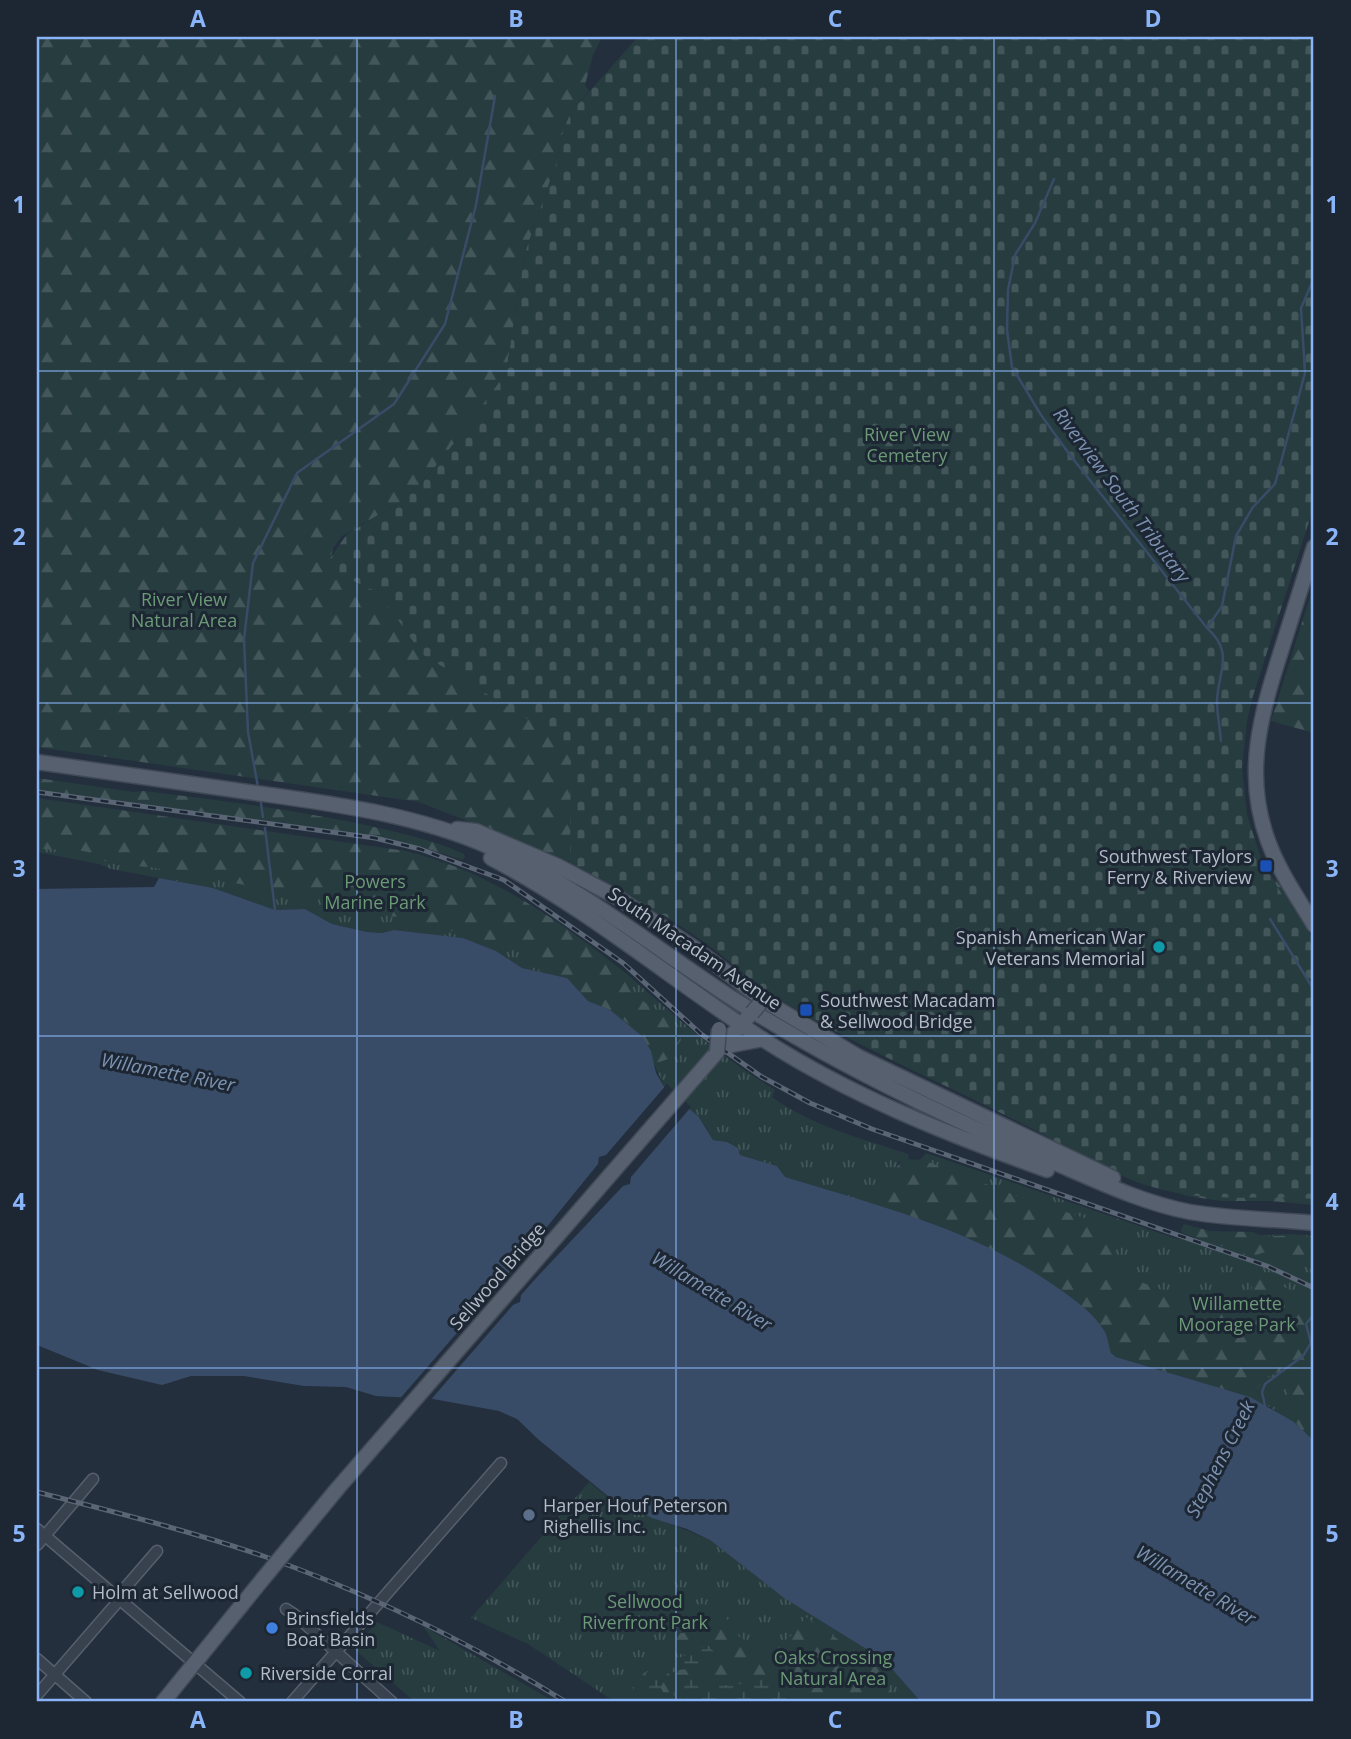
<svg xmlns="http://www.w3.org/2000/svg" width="1351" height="1739" font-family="'Open Sans',sans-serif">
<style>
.grass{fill:url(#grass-tufts)}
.forest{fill:url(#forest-firs)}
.wetland{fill:url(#wetland-marsh)}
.cemetery{fill:url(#cemetery-stones)}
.water{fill:#394c67}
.pier{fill:#242f3e}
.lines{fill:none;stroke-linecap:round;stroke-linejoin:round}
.stream{stroke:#394c67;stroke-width:2.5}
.minor-casing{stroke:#565f6c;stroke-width:13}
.major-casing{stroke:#414a57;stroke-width:17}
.minor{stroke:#38414e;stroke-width:10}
.major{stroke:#56606e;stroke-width:14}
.rail-casing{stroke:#5a6575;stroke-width:5}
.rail{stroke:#1d2633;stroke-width:2.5;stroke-dasharray:8;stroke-linecap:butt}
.major-bridge-casing{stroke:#414a57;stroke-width:17;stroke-linecap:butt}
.major-bridge{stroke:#56606e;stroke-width:14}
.grid{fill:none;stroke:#8ab4f8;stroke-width:2;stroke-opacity:0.55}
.transit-dot{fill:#1a4fb4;stroke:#1d2633;stroke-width:2.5}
.culture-dot{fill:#0f9aa8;stroke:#1d2633;stroke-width:2.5}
.service-dot{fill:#5c6f8a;stroke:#1d2633;stroke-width:2.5}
.shop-dot{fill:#3f7fe0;stroke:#1d2633;stroke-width:2.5}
.labels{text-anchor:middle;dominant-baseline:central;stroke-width:6;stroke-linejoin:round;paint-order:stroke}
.park-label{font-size:18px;fill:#6b9a76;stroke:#1d2633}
.poi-label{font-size:18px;fill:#b4bcc9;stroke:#1d2633;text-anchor:start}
.street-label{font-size:18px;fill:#b4bcc9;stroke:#1d2633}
.water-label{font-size:19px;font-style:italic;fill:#7c92b1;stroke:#1d2633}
.neatline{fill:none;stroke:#8ab4f8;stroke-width:2.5}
.grid-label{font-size:23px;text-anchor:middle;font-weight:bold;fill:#8ab4f8}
</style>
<defs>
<pattern id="grass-tufts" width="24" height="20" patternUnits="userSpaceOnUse" patternTransform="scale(1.75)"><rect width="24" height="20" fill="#263c3f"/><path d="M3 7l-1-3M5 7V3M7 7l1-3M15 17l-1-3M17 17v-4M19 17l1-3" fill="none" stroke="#435659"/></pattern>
<pattern id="forest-firs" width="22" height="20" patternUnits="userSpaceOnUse" patternTransform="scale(1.75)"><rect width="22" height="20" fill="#263c3f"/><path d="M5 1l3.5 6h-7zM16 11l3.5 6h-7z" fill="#435659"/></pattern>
<pattern id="wetland-marsh" width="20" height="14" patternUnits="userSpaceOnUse" patternTransform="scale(1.75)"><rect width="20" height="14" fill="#263c3f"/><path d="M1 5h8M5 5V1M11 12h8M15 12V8" fill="none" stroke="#435659"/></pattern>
<pattern id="cemetery-stones" width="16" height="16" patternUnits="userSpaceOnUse" patternTransform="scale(1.75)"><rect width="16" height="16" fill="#263c3f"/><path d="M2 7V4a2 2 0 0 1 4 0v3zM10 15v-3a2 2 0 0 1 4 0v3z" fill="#435659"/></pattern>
</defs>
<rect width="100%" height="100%" fill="#242f3e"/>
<path class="grass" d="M37 804 627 974C674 1016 721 1057 775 1090L772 1097C814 1127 860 1138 908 1154L909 1159 898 1162 895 1169V1181L879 1205 926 1153 1177 1239 1290 1234 1314 1236V1441L1270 1407 1185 1376 928 1221 785 1177 777 1166 740 1155 738 1148 727 1142 713 1140 705 1126 692 1112 666 1090 654 1064 567 978 522 968 496 951 463 938 394 930 382 933 367 932 332 924 305 909 275 910 213 888 111 869 99 864 37 852Z
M589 1482 608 1497 629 1507 710 1540 784 1598 884 1660 921 1702H615L528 1644 471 1618Z
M377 1622 440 1651 423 1626 555 1702H415L354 1649Z"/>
<path class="forest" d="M37 37H602L593 55 585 85 589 91 571 112 564 128 556 164 525 253 506 373 456 441 422 483 399 503 342 536 333 548 330 561 1262 868C1285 885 1301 917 1314 942V1205L1271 1201H1221L1187 1196 1154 1185 699 897 661 916 569 861 419 802 37 747Z
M1314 584V733L1271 721Z
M37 778 134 792 144 791C217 800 289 809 361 824 396 832 431 839 464 854L465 857 462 860 425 848 364 835 37 790Z
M37 798 406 851C491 872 559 920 627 974 628 977 627 981 628 985 636 1005 672 1009 681 1040L668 1059 654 1064 651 1051 634 1028 610 1010 588 1001 567 978 511 948 410 919 339 908 315 897 305 890 293 889 281 896 265 894 245 885 150 867 118 865 101 860 88 852 66 848 52 850 37 848Z
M903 1159 923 1160 1015 1195 1114 1228 1117 1241 1111 1263 1118 1273 1231 1317 1235 1316 1252 1288 1251 1282 1255 1277 1282 1286 1314 1302V1441C1291 1424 1289 1410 1288 1381L1302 1365 1299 1364 1267 1377 1250 1397 1116 1357 1111 1353 1105 1333 955 1231 878 1206C877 1195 883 1190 892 1186L895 1169Z
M1184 1224 1210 1231 1252 1232 1259 1235 1277 1236 1301 1235 1314 1238V1271C1296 1261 1274 1243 1254 1257L1182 1233 1181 1230Z
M702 1604C736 1610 726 1637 751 1642 757 1644 762 1642 768 1641 771 1641 775 1643 779 1642 791 1641 799 1625 806 1617L876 1666 894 1695 903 1702H633C630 1666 662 1668 686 1655L673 1652 666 1642 673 1634 694 1632 688 1610 695 1605Z"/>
<path class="wetland" d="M709 1646 716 1654 712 1663 704 1670C686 1668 667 1667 661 1688L668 1702C655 1702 640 1697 640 1681L647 1672 680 1661 700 1648Z
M688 1678 731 1686 766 1678H792L798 1689 800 1702H695L689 1699 683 1700 674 1696 673 1689 677 1681Z"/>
<path class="cemetery" d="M638 37H1314V506L1253 696 1247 720 1242 768 1247 815 1262 861 1314 949V1199C1260 1194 1210 1204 1156 1188 1109 1175 1067 1146 1023 1124 940 1082 853 1045 774 996 754 984 738 968 720 954 674 918 621 890 570 863L571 746 422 654 379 593 324 567 347 534 399 503 422 483 456 441 506 373 525 253 556 164 564 128 571 112Z"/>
<path class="water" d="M159 878 213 888 275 910 305 909 332 924 367 932 382 933 394 930 463 938 496 951 522 968 567 978 588 1001 610 1010 642 1036 651 1051 656 1073 666 1090 698 1116 713 1140 727 1142 738 1148 740 1155 777 1166 785 1177C880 1206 976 1230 1058 1288 1076 1301 1094 1313 1105 1332 1108 1338 1109 1347 1111 1353L1116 1357 1250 1397 1294 1422 1314 1441V1702H921L884 1660 784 1598 710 1540 687 1529 652 1518 608 1496 539 1440 517 1419 499 1411 433 1399 376 1396 346 1387 304 1386 244 1376H191L162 1385 98 1370 37 1345V889L154 887Z"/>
<path class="pier" d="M667 1084 691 1107 631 1177 630 1184 623 1186 538 1276 521 1295 520 1302 513 1305 428 1403 397 1402 495 1289 497 1282 503 1280 520 1260 598 1164 599 1157 606 1155Z"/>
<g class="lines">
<path class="stream" d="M1054 179 1035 223 1015 255 1008 290 1007 330 1012 367 1041 415 1070 455 1207 628
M1221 741C1220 728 1217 714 1217 701 1218 671 1235 653 1207 628L1222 606 1236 536 1253 507 1275 484 1305 373 1301 308 1314 278
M258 787 248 732 244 639 253 563 297 473 394 404 445 324 476 205 495 96
M260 797 263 817
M265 828 275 910
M1270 919 1314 990
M1265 1406 1262 1392 1265 1384 1303 1356 1311 1343 1306 1324 1314 1314"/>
<defs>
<path id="minor" d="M37 1529 240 1702
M37 1545 93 1479
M286 1609 295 1615 392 1702
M37 1659 86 1702
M37 1695 121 1598 125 1588 157 1551
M292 1702 501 1463"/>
<path id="major" d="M1314 547C1303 581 1293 614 1282 648 1261 714 1243 773 1268 841 1279 871 1297 897 1314 925
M37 762C110 772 183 783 256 793 335 804 419 815 492 848 581 887 657 950 738 1002 838 1065 945 1117 1053 1162 1097 1181 1143 1203 1190 1212 1231 1219 1273 1219 1314 1223
M457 829 476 831 558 866 620 899 693 947 763 1000 859 1057 1113 1178
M491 858C588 909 672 980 764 1040 851 1096 950 1135 1047 1170
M721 1047 748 1017
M721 1047 763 1039
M558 1235 717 1052
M163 1702 262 1580"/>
</defs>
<use href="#minor" class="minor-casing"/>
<use href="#major" class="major-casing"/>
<use href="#minor" class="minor"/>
<use href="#major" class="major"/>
<defs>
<path id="rail" d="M37 792 375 838 420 849 504 880 623 963 701 1034 762 1077 810 1103 872 1129 1267 1266 1314 1288
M37 1492C114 1512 191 1531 266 1557 372 1595 471 1643 566 1702"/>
</defs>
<use href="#rail" class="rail-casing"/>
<use href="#rail" class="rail"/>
<defs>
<path id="major-bridge" d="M752 1013 762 1001
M717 1052 719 1029
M262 1580 338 1488 558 1235"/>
</defs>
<use href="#major-bridge" class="major-bridge-casing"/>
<use href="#major-bridge" class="major-bridge"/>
</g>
<path class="grid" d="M357 37V1702M676 37V1702M994 37V1702M37 371H1314M37 703H1314M37 1036H1314M37 1368H1314"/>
<g class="transit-dot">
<rect x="1259" y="859" width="14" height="14" rx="3.5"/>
<rect x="799" y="1003" width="14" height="14" rx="3.5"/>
</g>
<g class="culture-dot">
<circle cx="1159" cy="947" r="7"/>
<circle cx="78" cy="1592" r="7"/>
<circle cx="246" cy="1673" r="7"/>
</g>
<circle class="service-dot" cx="529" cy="1515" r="7"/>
<circle class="shop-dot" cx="272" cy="1628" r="7"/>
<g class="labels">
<g class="park-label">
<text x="907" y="434">River View<tspan x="907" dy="21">Cemetery</tspan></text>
<text x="184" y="599">River View<tspan x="184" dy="21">Natural Area</tspan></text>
<text x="375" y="881">Powers<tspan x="375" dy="21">Marine Park</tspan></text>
<text x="1237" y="1303">Willamette<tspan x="1237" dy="21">Moorage Park</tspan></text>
<text x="645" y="1601">Sellwood<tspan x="645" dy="21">Riverfront Park</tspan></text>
<text x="833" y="1657">Oaks Crossing<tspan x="833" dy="21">Natural Area</tspan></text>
</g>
<g class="poi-label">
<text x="1252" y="856" text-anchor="end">Southwest Taylors<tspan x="1252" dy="21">Ferry &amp; Riverview</tspan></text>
<text x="1145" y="937" text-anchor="end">Spanish American War<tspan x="1145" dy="21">Veterans Memorial</tspan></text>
<text x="820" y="1000">Southwest Macadam<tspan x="820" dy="21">&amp; Sellwood Bridge</tspan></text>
<text x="543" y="1505">Harper Houf Peterson<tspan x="543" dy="21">Righellis Inc.</tspan></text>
<text x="92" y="1592">Holm at Sellwood</text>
<text x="286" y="1618">Brinsfields<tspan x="286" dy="21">Boat Basin</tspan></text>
<text x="260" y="1673">Riverside Corral</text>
</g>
<g class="street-label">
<text transform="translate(695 948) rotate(34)">South Macadam Avenue</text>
<text transform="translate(497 1276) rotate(-49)">Sellwood Bridge</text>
</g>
<g class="water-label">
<text transform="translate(1122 495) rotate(53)">Riverview South Tributary</text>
<text transform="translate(168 1072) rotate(11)">Willamette River</text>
<text transform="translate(712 1291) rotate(31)">Willamette River</text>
<text transform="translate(1220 1459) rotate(-63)">Stephens Creek</text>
<text transform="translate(1196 1585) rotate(31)">Willamette River</text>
</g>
</g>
<rect width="1351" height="1739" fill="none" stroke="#1d2633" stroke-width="77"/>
<rect x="38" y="38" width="1274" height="1662" class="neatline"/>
<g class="grid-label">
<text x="198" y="27">A</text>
<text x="516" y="27">B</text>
<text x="835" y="27">C</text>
<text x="1153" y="27">D</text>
<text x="19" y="213">1</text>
<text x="1332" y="213">1</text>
<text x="19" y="545">2</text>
<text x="1332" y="545">2</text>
<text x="19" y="877">3</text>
<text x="1332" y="877">3</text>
<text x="19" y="1210">4</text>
<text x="1332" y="1210">4</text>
<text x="19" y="1542">5</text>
<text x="1332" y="1542">5</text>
<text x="198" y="1728">A</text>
<text x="516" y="1728">B</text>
<text x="835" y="1728">C</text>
<text x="1153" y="1728">D</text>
</g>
</svg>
